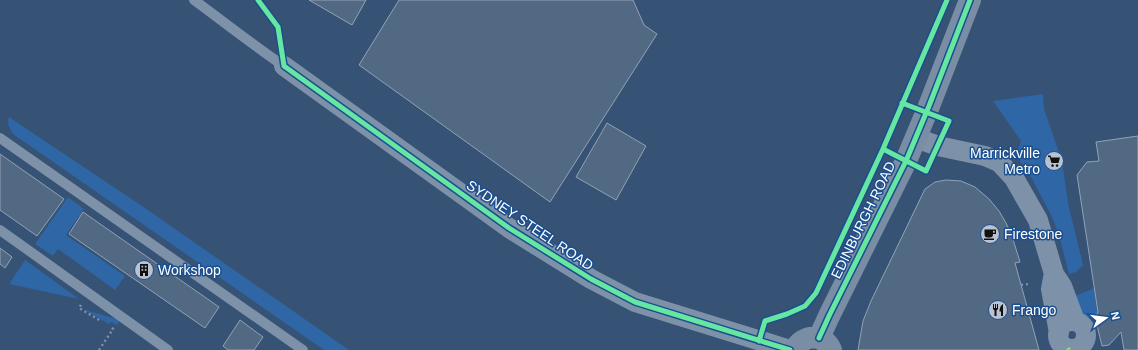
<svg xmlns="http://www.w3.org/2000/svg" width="1138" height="350" font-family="Arial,sans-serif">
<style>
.green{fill:#2f66a5}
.building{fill:#526984;stroke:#92a2b6}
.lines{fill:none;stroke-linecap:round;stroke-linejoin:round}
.path{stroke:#7d92a8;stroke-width:2.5;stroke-dasharray:2 3;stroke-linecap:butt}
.lane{stroke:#7d92a8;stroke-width:10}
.street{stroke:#7d92a8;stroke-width:20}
.secondary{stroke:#798da4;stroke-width:22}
.quiet{stroke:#8de07e;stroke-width:4;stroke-dasharray:8 4;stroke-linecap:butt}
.cycleway-casing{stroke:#1b4f8f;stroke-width:8}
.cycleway{stroke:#66e7a1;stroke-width:5}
.labels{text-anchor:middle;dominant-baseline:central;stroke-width:3;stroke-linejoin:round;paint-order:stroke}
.poi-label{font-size:14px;fill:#fff;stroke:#1b4f8f;text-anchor:start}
.street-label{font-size:14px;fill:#fff;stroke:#1b4f8f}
</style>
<rect width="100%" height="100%" fill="#365274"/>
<path class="green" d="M1043 94 1044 109 1062 161 1068 203 1083 265 1076 272 1069 274 1058 232 1052 217 1031 177 1016 155 1021 141 993 101Z
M9 117 145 208 349 350H324L13 134C10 129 6 123 9 117Z
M68 197 84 209 66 235 125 276 115 290 58 249 53 256 35 244Z
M25 260 79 299 9 284Z
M1094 288 1098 312 1095 317H1085L1079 314 1073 297Z
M82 309 120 320 117 325 111 322 109 324Z"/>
<path class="building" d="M309 0H366L352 25Z
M399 0H633L644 25 657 34 550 202 359 65Z
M607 123 646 146 616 200 576 177Z
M1138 136V350H1124L1121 332 1109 345 1102 346 1095 317 1098 312 1077 175 1087 162 1099 161 1096 142Z
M0 154 64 199 37 236 0 210Z
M946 180 961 181 975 187 989 199 999 211 1006 223 1012 236 1020 262 1015 263 1039 350H858L863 321 871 301 925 189 935 182Z
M83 212 219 307 205 328 69 234Z
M0 248 12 257 5 268 0 264Z
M240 320 263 337 254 350H228L223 346Z"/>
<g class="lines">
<path class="path" d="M1021 285 1029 284
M81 305 79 308 99 320
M99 350 113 329 112 328"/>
<path class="lane" d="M194 0C224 22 253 45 284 66
M0 138 303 350
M0 230 168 350"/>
<path class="street" d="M284 66 509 228 591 279 635 302 790 350
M916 138 938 146 985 156 999 162 1014 178 1038 220 1054 274 1062 286 1075 321
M1053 278 1051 289 1059 333
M1058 335a14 14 0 1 1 28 0a14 14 0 1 1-28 0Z"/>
<path class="secondary" d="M819 338 829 316 906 161 929 106 970 0
M795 350C802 334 824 333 831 350"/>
<path class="quiet" d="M1068 348 1069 350"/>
<defs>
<path id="cycleway" d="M258 0 278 27 284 66 509 228 591 279 635 302 790 350
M883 149 926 171 949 121 902 103
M819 338 829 316 906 161 929 106 970 0
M759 341 765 321 787 314 805 306 816 293 883 149 947 0"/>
</defs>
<use href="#cycleway" class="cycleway-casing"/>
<use href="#cycleway" class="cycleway"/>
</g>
<defs>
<symbol id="supermarket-disc" viewBox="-11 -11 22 22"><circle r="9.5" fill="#b9c2ce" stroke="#1b4f8f"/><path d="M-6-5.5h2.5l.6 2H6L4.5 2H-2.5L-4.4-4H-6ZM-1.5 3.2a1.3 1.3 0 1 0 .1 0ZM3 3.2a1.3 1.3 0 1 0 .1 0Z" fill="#111"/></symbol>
<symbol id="cafe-disc" viewBox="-11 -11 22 22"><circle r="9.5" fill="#b9c2ce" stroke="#1b4f8f"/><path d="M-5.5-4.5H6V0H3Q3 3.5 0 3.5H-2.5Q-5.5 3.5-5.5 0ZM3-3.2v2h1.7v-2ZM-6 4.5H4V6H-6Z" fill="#111"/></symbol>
<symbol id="building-disc" viewBox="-11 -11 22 22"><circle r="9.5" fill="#b9c2ce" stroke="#1b4f8f"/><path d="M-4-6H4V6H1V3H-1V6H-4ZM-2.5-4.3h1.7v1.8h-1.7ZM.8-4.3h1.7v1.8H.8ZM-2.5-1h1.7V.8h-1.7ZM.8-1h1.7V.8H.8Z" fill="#111"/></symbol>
<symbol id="restaurant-disc" viewBox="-11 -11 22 22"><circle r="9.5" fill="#b9c2ce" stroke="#1b4f8f"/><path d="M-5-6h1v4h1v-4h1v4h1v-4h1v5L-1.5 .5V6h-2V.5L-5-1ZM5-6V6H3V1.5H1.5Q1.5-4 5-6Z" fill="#111"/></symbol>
</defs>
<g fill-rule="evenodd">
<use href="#supermarket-disc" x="1043" y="150" width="22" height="22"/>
<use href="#cafe-disc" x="979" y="223" width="22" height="22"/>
<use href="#building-disc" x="133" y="259" width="22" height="22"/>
<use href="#restaurant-disc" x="987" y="299" width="22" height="22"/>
</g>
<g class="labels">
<g class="poi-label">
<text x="1040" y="153" text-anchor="end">Marrickville<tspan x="1040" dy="16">Metro</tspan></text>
<text x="1004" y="234">Firestone</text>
<text x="158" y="270">Workshop</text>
<text x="1012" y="310">Frango</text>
</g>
<g class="street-label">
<text transform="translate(863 220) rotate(-64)">EDINBURGH ROAD</text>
<text transform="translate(530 225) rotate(34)">SYDNEY STEEL ROAD</text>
</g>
</g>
<g transform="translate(1106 318) rotate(76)" stroke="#1b4f8f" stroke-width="3" paint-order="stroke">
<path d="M0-3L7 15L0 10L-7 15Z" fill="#ffffff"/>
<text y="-6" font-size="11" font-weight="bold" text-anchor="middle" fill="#ffffff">N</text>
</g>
</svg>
